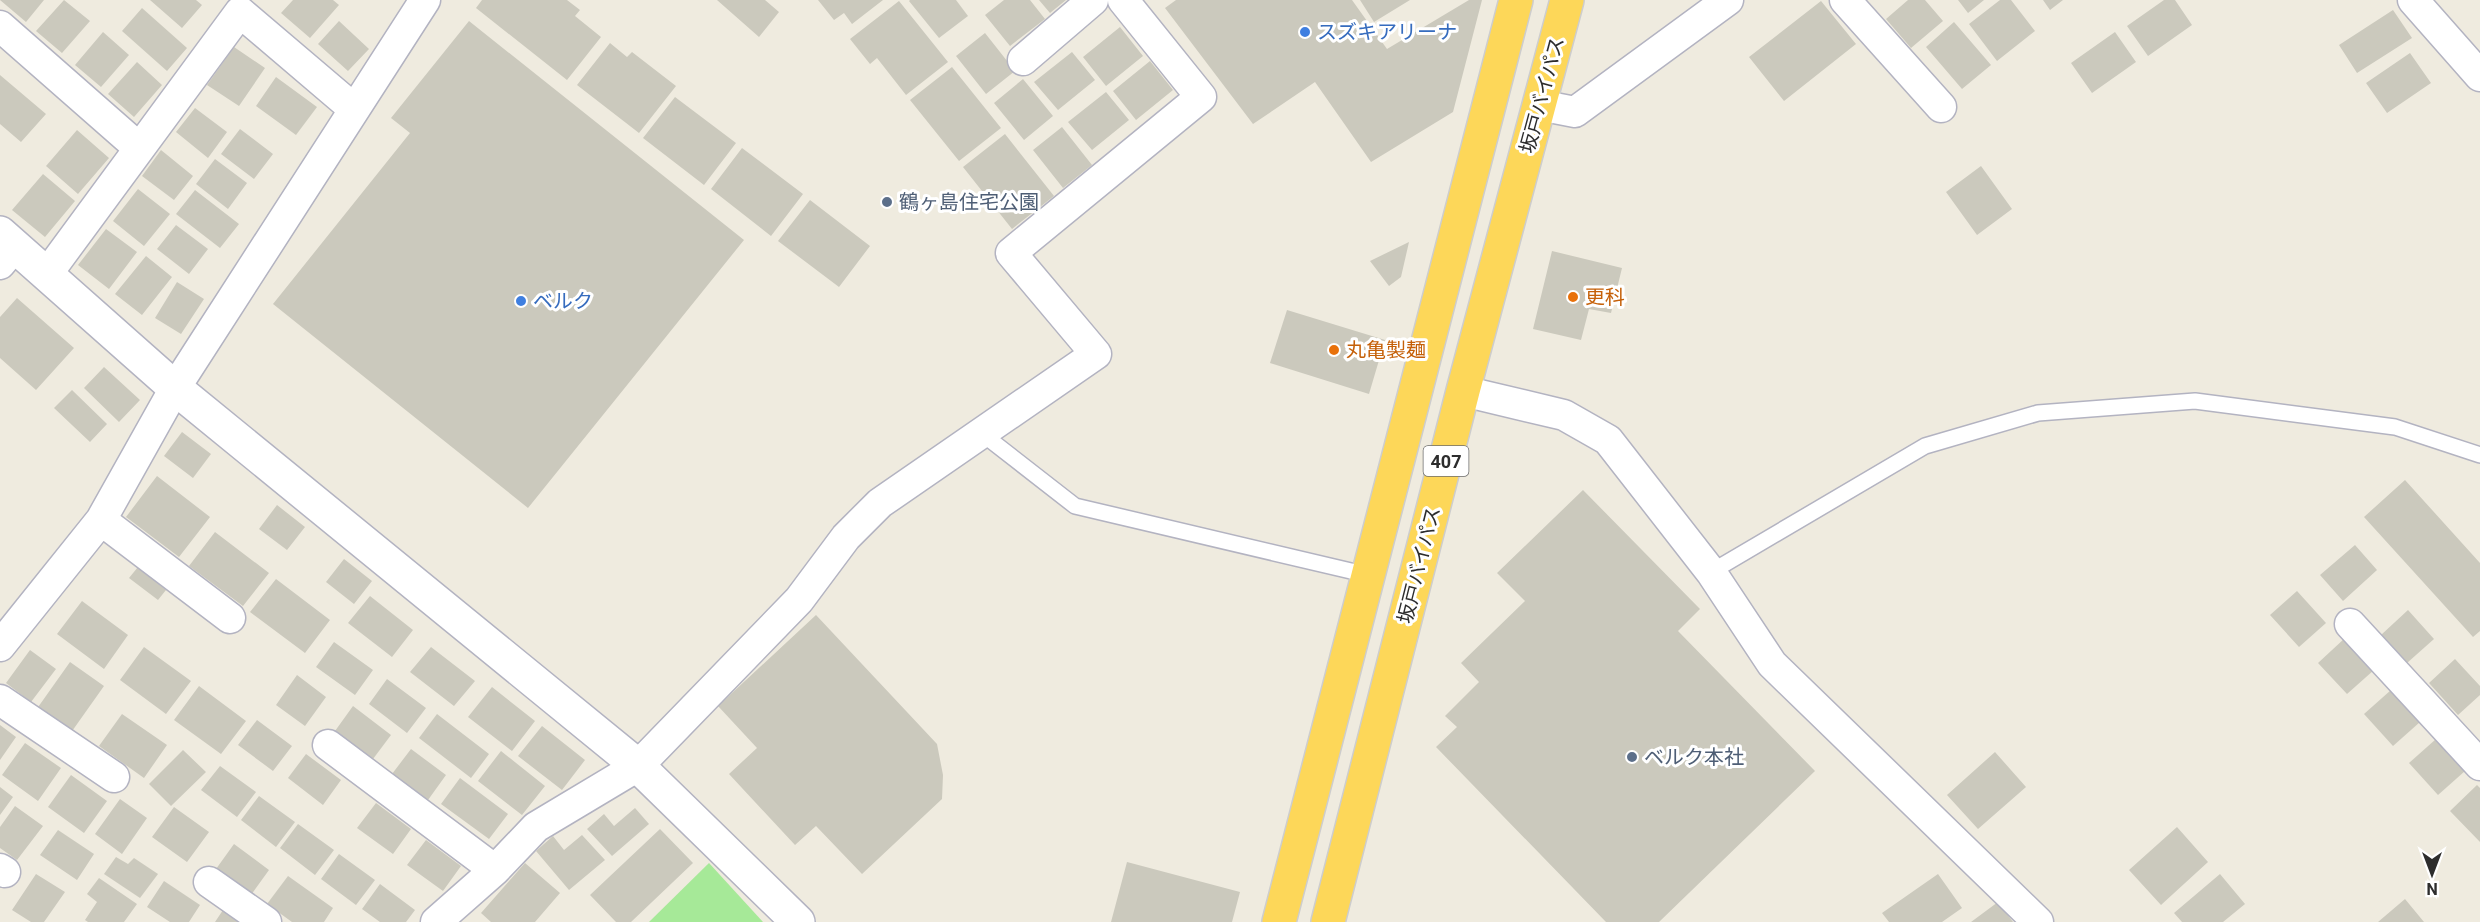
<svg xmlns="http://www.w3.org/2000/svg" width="2480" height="922" font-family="Roboto,'Noto Sans JP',sans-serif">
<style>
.green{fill:#a6e998}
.building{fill:#cbc9bd}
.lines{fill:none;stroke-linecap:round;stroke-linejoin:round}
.service-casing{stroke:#b3b3c1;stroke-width:18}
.minor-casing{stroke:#b3b3c1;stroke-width:33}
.tertiary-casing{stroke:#b3b3c1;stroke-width:36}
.trunk-casing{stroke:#cdcdcd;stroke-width:36}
.service{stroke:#fff;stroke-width:15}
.minor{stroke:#fff;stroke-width:30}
.tertiary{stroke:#fff;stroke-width:33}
.trunk{stroke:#fdd759;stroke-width:33}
.shop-dot{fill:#3f7fe0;stroke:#fff;stroke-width:2}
.service-dot{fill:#5c6f8a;stroke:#fff;stroke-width:2}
.food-dot{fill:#e8710a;stroke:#fff;stroke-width:2}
.labels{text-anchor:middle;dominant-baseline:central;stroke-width:6;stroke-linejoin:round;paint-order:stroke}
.shield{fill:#fff;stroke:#6c6c6c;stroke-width:1.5}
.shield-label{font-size:18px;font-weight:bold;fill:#2d2d2d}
.shop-label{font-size:20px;fill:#366cbe;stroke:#fff;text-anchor:start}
.street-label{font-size:20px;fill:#2d2d2d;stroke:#fff}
.service-label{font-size:20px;fill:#4e5e75;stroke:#fff;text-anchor:start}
.food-label{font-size:20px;fill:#c56008;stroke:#fff;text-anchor:start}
</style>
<rect width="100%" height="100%" fill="#efebdf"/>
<path class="green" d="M709 863 763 922H649Z"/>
<path class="building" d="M0 0H44L26 22Z
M64 0 90 21 62 53 36 31Z
M150 0H196L202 5 182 28Z
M293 0H333L339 5 310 38 281 13Z
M482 0H567L580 10 575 16 601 37 567 80 476 8Z
M717 0H765L779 12 759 37Z
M818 0H883L852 24 844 13 834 20Z
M910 0H956L968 16 939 38 909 1Z
M1004 0H1030L1045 19 1010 46 985 15Z
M1039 0H1066L1050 13Z
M1176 0H1352L1387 49 1469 0H1482L1453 112 1371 162 1315 82 1253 124 1165 8Z
M1360 0H1410L1374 22Z
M1908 0H1925L1943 21 1911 48 1886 19Z
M1958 0H1984L1968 13Z
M2000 0H2011L2035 31 1997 61 1969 24Z
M2043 0H2063L2050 10Z
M2164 0H2175L2192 25 2148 56 2127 26Z
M899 1 948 62 906 95 877 58 870 64 850 39Z
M1821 1 1856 44 1784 101 1749 57Z
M142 8 187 48 167 71 122 31Z
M2393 10 2412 38 2357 73 2339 45Z
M339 21 369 49 348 71 318 44Z
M469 21 744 240 528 508 273 304 410 133 391 118Z
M1954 22 1991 65 1962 89 1926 47Z
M1120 27 1143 56 1106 86 1083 57Z
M103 32 129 55 101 87 75 65Z
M2115 32 2136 62 2092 93 2071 63Z
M985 33 1015 71 986 94 956 56Z
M610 43 627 57 632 52 676 86 639 133 577 85Z
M234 47 265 68 239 106 207 85Z
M1072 52 1095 80 1058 110 1034 82Z
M2410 53 2431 83 2387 113 2366 83Z
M1150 61 1173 90 1136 120 1113 91Z
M137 62 162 85 134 117 108 94Z
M952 67 1001 128 959 161 910 100Z
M0 75 46 114 21 142 0 124Z
M276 77 317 107 296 135 256 106Z
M1023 79 1053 116 1024 140 994 103Z
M1106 92 1129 120 1092 150 1068 122Z
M675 97 736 143 704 185 643 138Z
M195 108 227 132 208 158 176 132Z
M1062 127 1092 165 1063 188 1033 150Z
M240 129 273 154 254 179 221 154Z
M77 130 109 158 78 194 46 166Z
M1005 134 1054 196 1012 229 963 167Z
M742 148 803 194 771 236 711 189Z
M161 150 193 176 174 200 142 176Z
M215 159 247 183 228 209 196 184Z
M1981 166 2012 209 1977 235 1946 192Z
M43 174 75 201 45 237 12 210Z
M138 189 170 214 144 246 113 221Z
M195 190 239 224 220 248 176 214Z
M810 200 870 246 839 287 778 241Z
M176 225 208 249 189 274 157 249Z
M106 229 137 252 109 289 78 265Z
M1409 242 1401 277 1389 286 1370 261Z
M1552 251 1622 268 1611 313 1589 309 1581 340 1533 329Z
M146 256 172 277 142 315 115 294Z
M177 282 204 299 181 334 155 318Z
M17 298 74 348 36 390 0 358V317Z
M1287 310 1385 340 1369 394 1270 363Z
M104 367 140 400 119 422 84 388Z
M72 390 107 424 90 442 54 408Z
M182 432 211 454 193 478 164 456Z
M157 476 210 517 179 557 126 517Z
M2405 480 2480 563V631L2473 637 2364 517Z
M1583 490 1700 609 1678 631 1815 771 1659 922H1606L1436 747 1457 727 1445 716 1479 682 1461 663 1525 601 1497 573Z
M277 505 305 527 287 550 259 529Z
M215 532 269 573 243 606 189 566Z
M2355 545 2377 570 2343 601 2320 575Z
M344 559 372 581 354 604 326 582Z
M138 567 166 590 158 600 129 578Z
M276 579 330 620 305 653 250 612Z
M2297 591 2326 623 2299 647 2270 615Z
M370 596 413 630 392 657 348 623Z
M82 601 128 635 104 669 57 634Z
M2408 610 2434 639 2407 663 2381 635Z
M816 615 937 744 943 775 942 799 862 874 816 826 795 845 729 774 757 748 718 706Z
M2345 638 2374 670 2347 694 2318 663Z
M334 642 373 670 355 695 316 667Z
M144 647 191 681 166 714 120 680Z
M431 647 475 681 454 706 410 672Z
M30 650 56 669 31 702 6 683Z
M2455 659 2480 686V695L2458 715 2429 683Z
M70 662 104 686 70 734 36 710Z
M297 675 326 697 305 726 276 705Z
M387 679 426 708 407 733 369 704Z
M199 686 246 721 221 754 174 720Z
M492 687 535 721 512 751 468 717Z
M2391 690 2420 722 2393 746 2364 714Z
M353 706 391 735 373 759 335 731Z
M122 714 167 745 144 778 99 746Z
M437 714 489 754 471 778 419 738Z
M257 720 292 746 273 771 238 745Z
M0 725 16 737 0 760Z
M542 726 585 760 562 790 518 756Z
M2436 739 2465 771 2438 795 2409 763Z
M25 743 61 768 38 801 2 775Z
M411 749 446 775 428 800 392 774Z
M183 750 206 772 171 806 149 784Z
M501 751 545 786 522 815 478 781Z
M1995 752 2026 787 1978 829 1947 795Z
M306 754 341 780 323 805 288 778Z
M220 766 256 792 237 817 201 790Z
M71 775 107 801 84 833 48 807Z
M460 778 508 814 489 839 441 804Z
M2477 785 2480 788V842L2450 811Z
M0 787 13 797 0 815Z
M259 796 295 822 276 847 241 820Z
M120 799 147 818 122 854 95 834Z
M376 803 411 829 393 854 357 828Z
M15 806 43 826 17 860 0 848V827Z
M174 807 209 832 187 862 152 837Z
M635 808 649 824 612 856 587 829 604 814 614 826Z
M298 824 334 850 315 875 280 848Z
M2177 827 2208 862 2161 905 2129 870Z
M660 829 693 863 631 922H616L590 895Z
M58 830 94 854 77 880 40 855Z
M582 835 605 860 569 890 536 851 553 836 564 850Z
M426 840 461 866 443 891 407 865Z
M234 844 269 870 251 895 216 869Z
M339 854 375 880 356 905 321 879Z
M116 857 128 864 134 858 158 874 140 898 104 874Z
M1127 862 1240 892 1232 922H1111Z
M525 863 560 893 535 922H491L481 913Z
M36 874 65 892 44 922H31L12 910Z
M1938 874 1962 908 1942 922H1889L1882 913Z
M2220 874 2245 904 2223 922H2182L2174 913Z
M288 876 333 908 324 922H292L267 904Z
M99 878 137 904 124 922H88L85 920 97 902 87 894Z
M164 881 200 905 189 922H170L147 907Z
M380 884 415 910 406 922H380L362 909Z
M2405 899 2424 922H2378Z
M1998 902 2013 922H1971Z
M223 910 241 922H215Z"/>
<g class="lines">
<defs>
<path id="service" d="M980 432 1075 506 1368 575
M1711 572 1925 446 2038 413 2195 401 2395 427 2480 455"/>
<path id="minor" d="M1845 0 1941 107
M2413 0 2480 76
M0 26 139 148
M1023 60 1093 0
M1539 105 1575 112 1728 0
M0 264 15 246
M47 274 240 12 354 109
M1463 391 1564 415 1608 440 1711 572 1772 664 2038 922
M101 520 230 618
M2350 624 2480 765
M0 646 101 520 175 388 425 0
M0 700 114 777
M328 745 495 870
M0 869 5 872
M209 882 266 922
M436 922 495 870 536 827 638 766 799 600 846 537 880 503 1096 354 1011 253 1201 97 1123 0"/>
<path id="tertiary" d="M0 233 175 388 638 766 798 922"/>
<path id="trunk" d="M1279 922 1516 0
M1328 922 1463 391 1567 0"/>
</defs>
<use href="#service" class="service-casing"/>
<use href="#minor" class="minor-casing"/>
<use href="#tertiary" class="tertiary-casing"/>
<use href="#trunk" class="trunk-casing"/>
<use href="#service" class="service"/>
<use href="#minor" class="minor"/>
<use href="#tertiary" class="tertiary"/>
<use href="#trunk" class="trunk"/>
</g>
<g class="shop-dot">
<circle cx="1305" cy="32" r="6"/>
<circle cx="521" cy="301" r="6"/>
</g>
<g class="service-dot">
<circle cx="887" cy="202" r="6"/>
<circle cx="1632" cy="757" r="6"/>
</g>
<g class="food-dot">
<circle cx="1573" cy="297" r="6"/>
<circle cx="1334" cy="350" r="6"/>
</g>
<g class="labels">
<rect class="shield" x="1423.5" y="446" width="45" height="30" rx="4.5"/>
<g class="shield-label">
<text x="1446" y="461">407</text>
</g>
<g class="shop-label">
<text x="1317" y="32">スズキアリーナ</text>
<text x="533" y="301">ベルク</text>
</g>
<g class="street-label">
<text transform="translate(1542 95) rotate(-75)">坂戸バイパス</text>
<text transform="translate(1419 565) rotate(-76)">坂戸バイパス</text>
</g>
<g class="service-label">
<text x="899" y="202">鶴ヶ島住宅公園</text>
<text x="1644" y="757">ベルク本社</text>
</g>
<g class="food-label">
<text x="1585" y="297">更科</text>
<text x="1346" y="350">丸亀製麺</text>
</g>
</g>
<g transform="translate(2432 874) rotate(180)" stroke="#ffffff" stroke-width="4.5" paint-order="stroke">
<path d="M0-4.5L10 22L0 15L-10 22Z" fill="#2d2d2d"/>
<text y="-9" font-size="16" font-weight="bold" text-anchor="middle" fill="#2d2d2d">N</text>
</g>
</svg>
